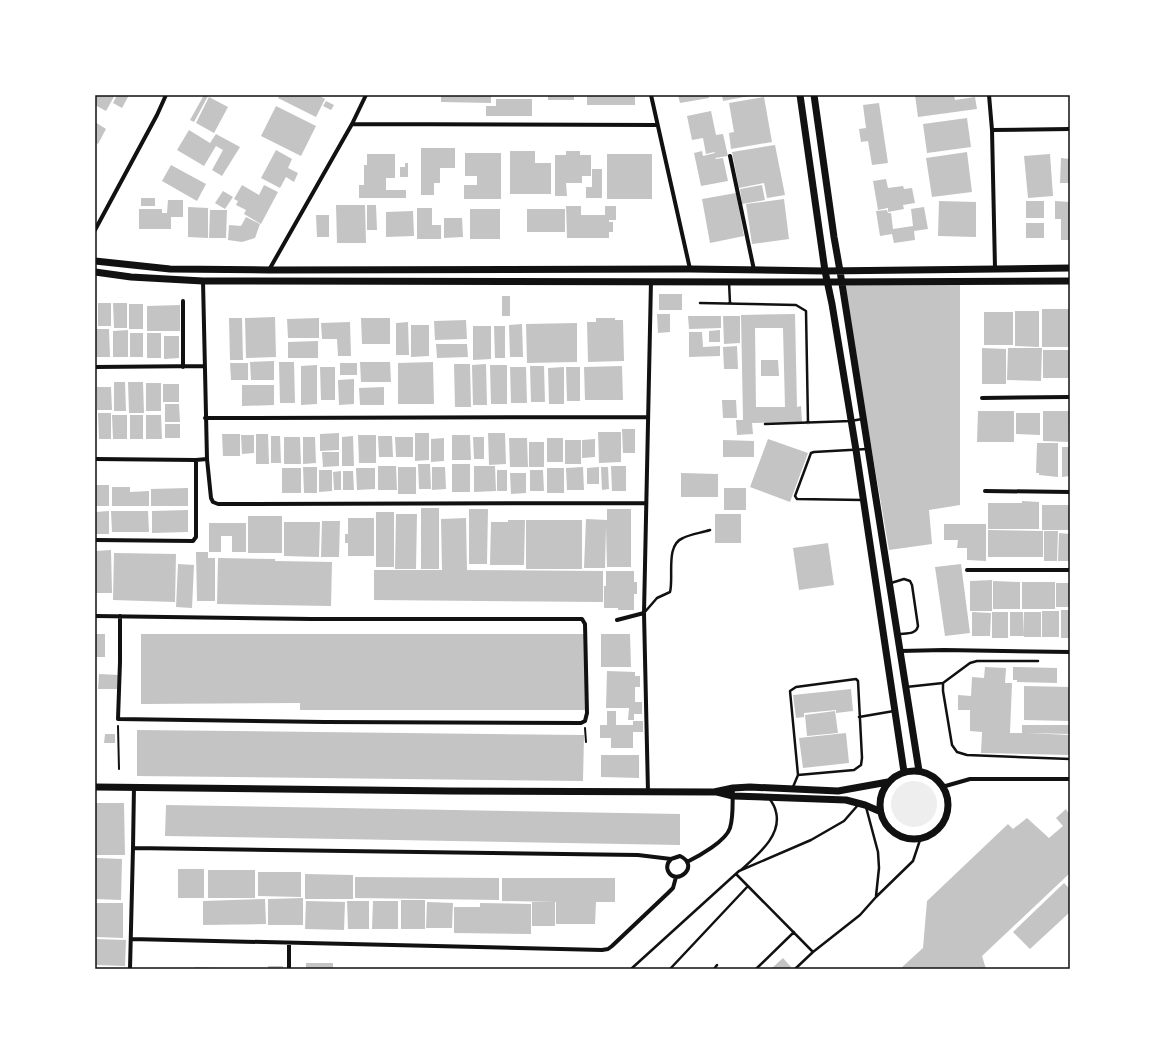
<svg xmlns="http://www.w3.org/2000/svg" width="1165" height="1064" font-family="'Nunito Sans',sans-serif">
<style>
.green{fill:#eee}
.building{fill:#c4c4c4;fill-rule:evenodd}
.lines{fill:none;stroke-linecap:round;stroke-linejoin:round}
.path{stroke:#111;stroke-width:2}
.service{stroke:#111;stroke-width:2.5}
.minor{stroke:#111;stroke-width:4}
.secondary{stroke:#111;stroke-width:7}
.neatline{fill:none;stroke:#111;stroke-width:1.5}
</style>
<rect width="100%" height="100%" fill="#fff"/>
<path class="green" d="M891 804a23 23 0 1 1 46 0a23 23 0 1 1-46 0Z"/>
<path class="building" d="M95 95H115L106 111 95 105Z
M117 95H129L122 108 113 103Z
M204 95 208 96 194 122 190 120Z
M280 95H318L325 99 316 117 278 98Z
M441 95H491V103L441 102Z
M548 95H574V100H548Z
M587 95H635V105H587Z
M678 95H708L709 98 680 103Z
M722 95H749V96L723 101Z
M915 95H954L955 100 975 97 977 109 918 117Z
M209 97 228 107 214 133 196 123Z
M764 97 772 142 731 149 729 133 734 132 729 103Z
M496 99H532V116H486V106H496Z
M326 101 334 105 331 110 323 106Z
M879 103 888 163 872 165 868 141 861 142 859 129 866 128 863 105Z
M276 106 316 126 301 156 261 136Z
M711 111 716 135 723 134 728 156 715 158 716 159 723 158 728 181 701 186 694 153 702 151 703 156 715 153 714 152 706 154 703 138 692 140 687 116Z
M967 118 971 147 927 153 923 124Z
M95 122 106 129 98 144 95 142Z
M189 130 210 143 216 134 240 147 222 176 212 170 223 150 216 146 204 166 177 150Z
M775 145 785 195 767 198 764 183 739 188 732 152Z
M421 148H455V168H440V183H434V195H421Z
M276 150 292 159 288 168 298 173 294 182 286 177 280 188 261 178Z
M510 151H535V163H551V194H510Z
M566 151H580V155H591V176H582V183H566L567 196H555V155H566Z
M967 152 972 192 932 197 926 158Z
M465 153H501V199H464V185H477V176H465Z
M367 154H395V178H386V190H406V198H359V185H364V165H367Z
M607 154H652V199H607Z
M1050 154 1053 196 1028 198 1024 156Z
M1061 158 1070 159V183H1060Z
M405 163H408V177H400V167H405Z
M171 165 206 184 197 201 162 181Z
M592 169H602V198H586V187H592Z
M886 179 888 188 903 186 904 189 912 188 915 203 903 205 904 209 888 212V208L878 210 873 181Z
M242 185 259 195 264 185 278 192 261 224 244 214 246 210 236 205 238 201 234 199Z
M762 185 765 200 742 204 740 189Z
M223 191 233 197 225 209 215 203Z
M736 193 744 236 710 243 702 199Z
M141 198H155V206H141Z
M784 199 789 239 752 244 746 204Z
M168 200H183V217H171V212V229H139V209H162V213H167Z
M939 201 976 202V237L938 236Z
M1026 201H1044V218H1026Z
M1055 201 1070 202V240H1061V219H1055Z
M336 205H365L366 243H337Z
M367 205H376L377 230H367Z
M566 206H581V215H605V206H616V220H609V222H613V232H609V238H567Z
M188 207 208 208V238L188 237Z
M924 207 928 229 914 231 915 240 894 243 892 234 880 236 876 211 887 210 888 213H891L893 229 913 226 911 209Z
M417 208H432V225H441V239H417Z
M470 209H500V239H470Z
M527 209H565V232H527Z
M210 210H227L226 238H209Z
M413 211 414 236 386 237V212Z
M316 215H329V237H317Z
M246 217 260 224 255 238 242 242 228 240 229 225 241 226Z
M444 218H462L463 237 444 238Z
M1026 223H1044V238H1026Z
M960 281V505L929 510 932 544 889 550 843 282Z
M659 294H682V310H659Z
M502 296H510V316H502Z
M98 303H111V326H98Z
M113 303H127V328H114Z
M129 304H143V329H129Z
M180 305V331H147V306Z
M1042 309H1070V347H1042Z
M1015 311H1039V347L1015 346Z
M984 312H1013V345H984Z
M657 314H670V332L658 333Z
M795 314 797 407 801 406 802 422 752 423 753 434 737 435 736 420H743L741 315ZM755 328H783L785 407H756Z
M688 316H721V328L689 329Z
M723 316H740V343L724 344Z
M275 317 276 357 246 358 245 318Z
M229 318H242L243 360H230Z
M319 318V338H288L287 319Z
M361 318H390V344H362Z
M596 318H615V320H623L624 361 588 362 587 322H596Z
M466 320 467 339 435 340 434 321Z
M350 322 351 356H338L337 339H322L321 323Z
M408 322 409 355H396V323Z
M577 323V362L527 363 526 324Z
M522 324 523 357H510L509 325Z
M411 325H429V356L411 357Z
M473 326H491V359L473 360Z
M494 326H505V358H495Z
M96 329H109L110 357H96Z
M128 330V357H113V331Z
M720 330V342H709V331Z
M689 332H702L703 347 720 346V356L689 357Z
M130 333H143V357H130Z
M147 333H161V358H147Z
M164 336H179V358L164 359Z
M318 341V358H288V342Z
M436 344H467L468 357 437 358Z
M737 346 738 369H724L723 347Z
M982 348 1006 349V384H982Z
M1008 348H1042L1041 381 1007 380Z
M1043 350H1070V378H1043Z
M761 360H778L779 376H761Z
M274 361V380H251L250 362Z
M279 362H294L295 403H280Z
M360 362H390L391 382H361Z
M433 362 434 404H398V363Z
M230 363H248V380H231Z
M340 363H357V375H340Z
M454 364H470L471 407H455Z
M486 364 487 405H473L472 365Z
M317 365V404L301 405V366Z
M490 365H507V404H491Z
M530 366H544L545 402H531Z
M622 366 623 400H585L584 367Z
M320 367H335V400H321Z
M510 367H526L527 403H511Z
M564 367V404H549L548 368Z
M566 367H580V401H567Z
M354 379V404L339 405 338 380Z
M114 382H125L126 411H114Z
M128 382H143L144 413H129Z
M146 383H161V411H146Z
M163 384H179V402H163Z
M242 385H274V405L242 406Z
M97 387H111L112 410H97Z
M384 387V405H360L359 388Z
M722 400H736L737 418H723Z
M165 404H179L180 422H165Z
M978 411H1014V442H977Z
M1043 411H1069L1068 442 1043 441Z
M98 413H111V439H99Z
M1016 413H1040V435L1016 434Z
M112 415H127V439H113Z
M130 415H143V439H130Z
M146 415H161L162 439H146Z
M165 424H180V438H165Z
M622 429H635V453H623Z
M598 432H621V462L599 463Z
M339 433V450L320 451V434Z
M415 433H429V460L415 461Z
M488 433H505L506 464 489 465Z
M222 434H240V456H223Z
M256 434H268L269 464H256Z
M241 435H254V453L242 454Z
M358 435H376V463H359Z
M452 435H470L471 460H452Z
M271 436H280L281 463H271Z
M353 436 354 466H342V437Z
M378 436H392L393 457H379Z
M284 437H300L301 464H284Z
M303 437H315L316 463 303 464Z
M395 437H413V457H396Z
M473 437H484V459H474Z
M444 438V461L431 462V439Z
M509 438H527L528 467H510Z
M547 438H563V462H547Z
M595 439V457L582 458V440Z
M768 439 808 453 790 502 750 487Z
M565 440H581V464H565Z
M723 440 754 441V457H723Z
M529 442H544V467H529Z
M1037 443H1058V477L1039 475V473H1036Z
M1062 447H1070V476L1062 477Z
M322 452H339V466L323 467Z
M418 464H430L431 489H419Z
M452 464H470V492H452Z
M378 466H396L397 490H378Z
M474 466H495L496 491 474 492Z
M611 466H626V491H612Z
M303 467H317V493H304Z
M398 467H416V494H398Z
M432 467H445L446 489 432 490Z
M583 467 584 490H567L566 468Z
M599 467V484H587V468Z
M601 467H608L609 489 602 490Z
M282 468H301V493H282Z
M356 468H375V489L357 490Z
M547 468H564V493H547Z
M319 470H332V491L319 492Z
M497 470H507V491H497Z
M530 470H543L544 491H530Z
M341 471V490H334L333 472Z
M343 471H353L354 490H343Z
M510 473H526V493L511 494Z
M681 473 718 474V497H681Z
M96 485H109V506H95Z
M112 487H130V492L149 491V506H112Z
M188 488V506H151V489Z
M724 488H746V510H724Z
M1022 501 1039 502V529H988V503H1022Z
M1042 505H1070V530H1042Z
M421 508H439V569H421Z
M469 509H488L487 564H469Z
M607 509H631V567H607L606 526 605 568H584L586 519 607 520Z
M188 510V532L152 533V511Z
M109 511V534H95V512Z
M111 511H148L149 532H112Z
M376 512H394V567H376Z
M396 514H417L416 569H395Z
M715 514H741V543H715Z
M248 516H282V553H248Z
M348 518H374V556H348V543H345V534H348Z
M466 518 467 570H455L603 571V602L374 600V570H442L441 519Z
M508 520H525L524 565H490L491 522H508Z
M526 520H582V569H526Z
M322 521H340L339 557H321Z
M284 522H320L319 557 284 556Z
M209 523H246V552H232V536H221V552H209Z
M944 524H986V561L967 560V548H957L958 540H944Z
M988 530 1043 531V557H988Z
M1044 531H1058L1057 561H1044Z
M1059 533 1070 534V561H1058Z
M828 543 834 585 799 590 793 548Z
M111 550 112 593H95V551Z
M196 552H208V558H215V601H197Z
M114 553 176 554 175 602 113 600Z
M218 558 275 559V561L332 562 331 606 217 604Z
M178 564 194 565 192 608 176 607Z
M961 564 970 633 945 636 935 567Z
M606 571H634V582H637V594H634V610H618V608H604V586H606Z
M992 580V611H970V581Z
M993 581 1020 582V609H993Z
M1022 582H1055V609H1022Z
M1056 583H1070V607H1056Z
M1061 610H1070V638H1061Z
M1042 611H1059V637H1042Z
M972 612 991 613 990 636H972Z
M992 612H1008V638H992Z
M1010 612H1023L1024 636H1010Z
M1024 612H1041V637H1024Z
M95 634H105V657H95Z
M141 634H585V710H300V703L141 704Z
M601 634H630L631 667H601Z
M985 667 1006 668 1005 683H1012L1010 733H1022V725H1070V734L1026 733 1070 735V755L981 753 982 732 970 731V710H958V695L971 696 972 677 984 678Z
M1013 667 1057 668V683L1017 682V680H1013Z
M607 671 635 672V676H640V687H635V702H642V714H634V720H628L629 708H606Z
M99 674 119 675 118 689H98Z
M1024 686 1070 687V721L1024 720Z
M851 689 853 711 836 713V710L804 713V717L796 718 793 695Z
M607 711H616V725H633V721H643V732H633V748H611V738H600V725H607Z
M835 711 838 733 807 736 805 715Z
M137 730 584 735 583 781 137 776Z
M846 733 849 763 803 768 799 738Z
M105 734H115V743H104Z
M601 755H639V778L601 777Z
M95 803H124L125 855H95Z
M166 805 680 814V845L165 836Z
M1066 809 1070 815V873L982 956 986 969H900L923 948 927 901 1008 824 1013 829 1027 818 1049 838 1063 826 1056 818Z
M96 858 122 859 121 900 95 899Z
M178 869H204V898H178Z
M208 870H255V898H208Z
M258 872H301V897L258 896Z
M305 874 353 875V899H305Z
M355 877 499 878V900L355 898Z
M502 878H615V902H596L595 924H556V902L502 901Z
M1064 883 1070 889V912L1030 949 1013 932Z
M303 898V925H268V899Z
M265 899 266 924 203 925V901Z
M401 900H425V929H401Z
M306 901 345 902 344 930 305 929Z
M347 901H369V929H348Z
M373 901H398V929H372Z
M427 902 453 903 452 928H426Z
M532 902H555V926H532Z
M96 903H123V938L95 937Z
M480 903 531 904V934L454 933V907H480Z
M95 939 126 940 125 966 95 965Z
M783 958 791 967 789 969H771Z
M306 963H333V969H306Z
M268 966H283V969H268Z
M195 967 225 968V969H195Z"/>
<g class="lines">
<path class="path" d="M118 726 119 769
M585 728 586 742"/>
<path class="service" d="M729 282 730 303
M700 303 796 305 806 311 808 423
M765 424 851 421 862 419
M863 500 797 499 795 496 811 453 814 452 867 449
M891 583 904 579 910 581 912 585 918 626C916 635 906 633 898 634
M644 613 657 598 670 592C674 577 665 545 683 538 691 534 701 533 710 530
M943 683 970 663 977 661H1038
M906 687 943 683V691L952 745 957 752 967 755 1070 759
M859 717 894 711
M793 787 798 775 790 691 796 687 856 679 858 681 862 758 861 765 854 770 798 775
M866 807 878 852 879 868 876 896
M741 870C757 855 782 836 776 812 775 807 772 802 769 798
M736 874 813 952
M631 969 739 871 811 840 844 821 858 805
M670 969 748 886
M714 969 717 965
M756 969 794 932
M795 969 813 952 860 915 876 897 913 861 920 840"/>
<path class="minor" d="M651 95 690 269
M989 95 992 130 995 268
M352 124 657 125
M992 130 1070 129
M730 156 754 270
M95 230 157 115 166 95
M269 270 352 124 366 95
M203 281 207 459 211 498 213 502 218 504 646 503
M95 367 204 366
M183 367V301
M982 398 1070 397
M205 418 648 417
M95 459 196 460 207 459
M985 491 1070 492
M95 540 193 541 196 537V460
M967 570H1070
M95 616 312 619H582L585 624 587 713 585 721 581 723 325 722 118 719 120 662V616
M617 620 644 613
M900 651 944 650 1070 652
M942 787 970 779H1070
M648 792 644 613 651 281
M133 848 638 855 671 859 680 856C701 866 676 887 668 871 666 866 668 862 671 859
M687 862C699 856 726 841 730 828 734 815 732 800 733 788
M131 939 602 950 608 949 612 946 668 893 673 888 676 877
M130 969 133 848 134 786
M289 969V944"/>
<path class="secondary" d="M800 95 825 271 832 304 856 450 904 772
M814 95 834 237 840 271 919 771
M95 261 170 269 269 270 690 269 825 271 1070 268
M95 272 131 277 203 281 828 282 1070 281
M880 805a34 34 0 1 1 68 0a34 34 0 1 1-68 0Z
M95 787 451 791 714 792 733 788 750 787 838 791 888 782
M717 792 733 796 846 800 865 805 879 811"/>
</g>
<rect width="1165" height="1064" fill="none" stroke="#ffffff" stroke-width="192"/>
<rect x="96" y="96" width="973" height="872" class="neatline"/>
</svg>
